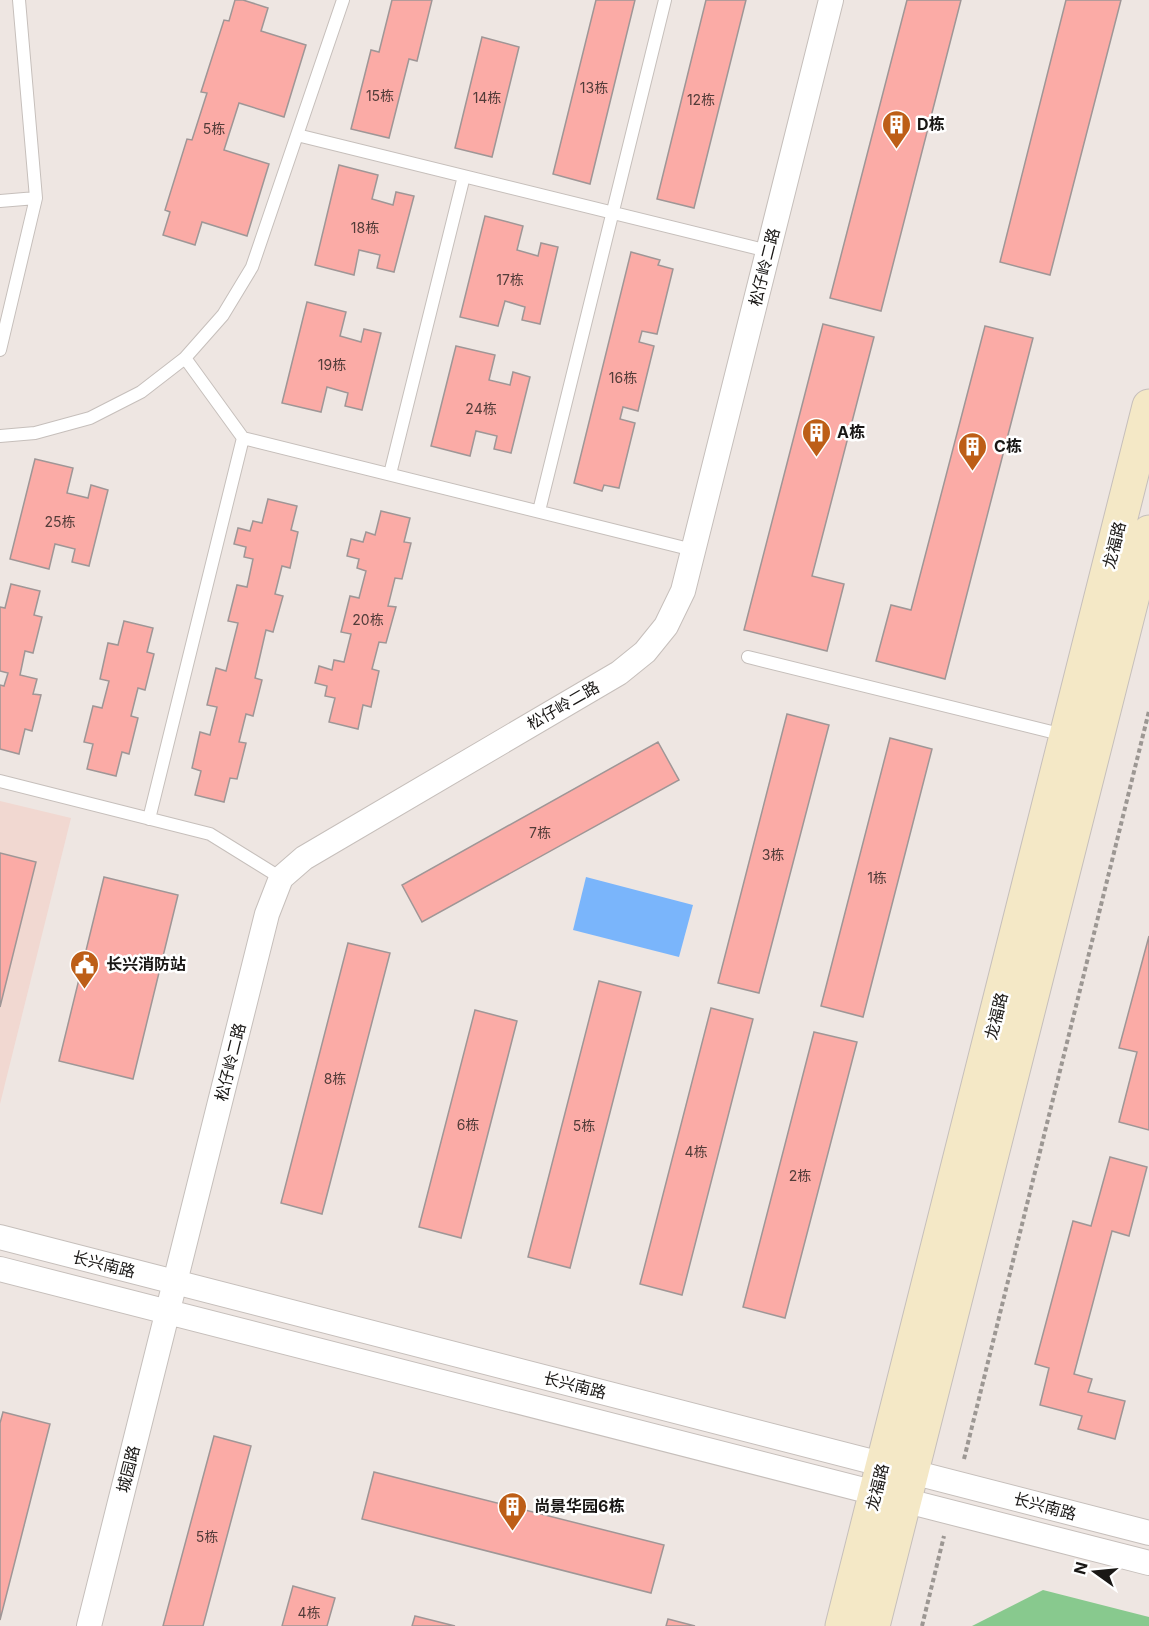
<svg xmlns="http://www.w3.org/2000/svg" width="1149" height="1626" font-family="Inter,'Noto Sans SC',sans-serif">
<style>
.industrial{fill:#f1d8d1}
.green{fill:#88c98e}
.water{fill:#7ab5fb}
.building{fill:#fbaba6;stroke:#9f9696;stroke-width:1.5}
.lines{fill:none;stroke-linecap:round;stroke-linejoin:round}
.lane-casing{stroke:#c6bfbb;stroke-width:14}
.street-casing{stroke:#c6bfbb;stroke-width:26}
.secondary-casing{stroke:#c6bfbb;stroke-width:35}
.path{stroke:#9c9793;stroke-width:4;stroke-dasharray:4.5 3;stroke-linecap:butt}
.lane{stroke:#fff;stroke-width:12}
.street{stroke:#fff;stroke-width:24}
.secondary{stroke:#f4e8c6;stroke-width:33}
.labels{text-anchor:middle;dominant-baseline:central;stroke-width:5;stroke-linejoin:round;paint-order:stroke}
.number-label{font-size:14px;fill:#523c39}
.poi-label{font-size:16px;font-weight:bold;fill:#191715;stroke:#fff;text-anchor:start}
.street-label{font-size:16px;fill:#191715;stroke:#fff}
</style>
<rect width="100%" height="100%" fill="#eee6e2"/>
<path class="industrial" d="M0 801 71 818 0 1104Z"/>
<path class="green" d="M1043 1590 1149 1617V1626H972Z"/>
<path class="water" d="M586 877 693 905 679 957 573 930Z"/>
<path class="building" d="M235 0H243L268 8 261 31 306 45 284 117 239 103 224 150 269 164 247 236 202 222 195 245 163 235 170 212 165 210 187 139 192 140 207 93 201 92 224 20 229 21Z
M392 0H432L417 61 409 59 389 138 351 129 371 50 379 52Z
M596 0H635L590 184 553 174Z
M706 0H746L694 208 657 199Z
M907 0H961L881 311 830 298Z
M1066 0H1121L1050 275 1000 262Z
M482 37 519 47 492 157 455 148Z
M339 165 378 175 372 199 393 205 396 192 414 196 394 272 377 268 380 255 359 250 354 275 315 265Z
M485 216 523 226 517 250 538 256 541 243 558 247 540 324 522 320 525 307 505 301 498 326 460 317Z
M631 252 660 260 658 265 673 269 657 334 642 331 639 342 654 346 638 411 623 407 620 419 635 423 619 488 604 485 602 491 574 483Z
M307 302 346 312 340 336 361 342 364 329 381 333 362 410 345 406 348 393 327 387 321 412 282 403Z
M823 324 874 337 812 576 844 584 827 651 744 630Z
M985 326 1033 338 945 679 876 661 891 605 911 610Z
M456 346 495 355 489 380 510 385 513 372 530 377 511 453 494 449 497 436 476 431 470 456 431 446Z
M35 459 73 468 67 493 88 498 91 485 108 490 89 566 72 562 75 549 55 544 49 569 10 559Z
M268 499 297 506 291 530 298 532 290 568 282 566 275 594 283 596 273 632 266 630 255 678 262 680 253 716 246 714 239 742 246 743 237 779 230 778 224 802 195 795 201 771 192 768 200 732 210 735 217 707 207 705 216 668 226 671 238 623 228 621 237 585 247 587 253 559 244 557 246 547 234 544 238 528 250 531 253 521 262 523Z
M381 511 410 518 404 542 411 543 402 579 395 578 388 606 396 607 386 643 379 642 372 669 379 671 371 707 363 705 358 729 329 722 335 698 325 696 327 686 315 683 319 666 332 670 334 660 344 662 351 634 341 632 350 596 359 598 366 571 357 568 359 559 347 556 351 539 363 542 366 532 375 535Z
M11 584 40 591 34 615 42 617 33 653 25 651 20 675 37 679 33 694 41 695 32 731 25 729 19 754 0 749V685L4 686 8 673 0 671V607L5 608Z
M124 621 153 628 147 652 154 654 145 690 138 688 131 716 138 718 129 754 122 752 116 776 87 769 93 744 84 742 93 706 102 708 109 681 100 679 108 643 118 645Z
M787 714 829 725 759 993 718 983Z
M890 738 932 749 863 1017 821 1006Z
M658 742 679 780 422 922 402 885Z
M0 853 36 862 0 1007Z
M104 877 178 895 133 1079 59 1061Z
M1149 936V1130L1119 1122 1137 1052 1119 1048Z
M348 943 390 953 322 1214 281 1203Z
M599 981 641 992 570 1268 528 1257Z
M711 1008 753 1019 682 1295 640 1284Z
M475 1010 517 1021 461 1238 419 1227Z
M814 1032 857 1042 785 1318 743 1307Z
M1110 1157 1147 1167 1129 1236 1112 1231 1074 1374 1092 1379 1088 1392 1125 1401 1115 1439 1078 1429 1082 1416 1040 1405 1049 1368 1035 1364 1073 1221 1091 1226Z
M3 1412 50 1424 0 1620V1423Z
M214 1436 251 1446 203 1626H163Z
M374 1472 664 1545 651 1593 362 1519Z
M293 1586 335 1598 327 1626H282Z
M415 1616 455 1626H412Z
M668 1619 695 1626H666Z"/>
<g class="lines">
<defs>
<path id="lane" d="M297 135 768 251
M0 201 36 198
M0 350 36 198 19 0
M0 436 35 433 90 418 141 392 185 358 223 315 252 267 343 0
M243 438 693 550
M390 474 464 176
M539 511 665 0
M748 657 1064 735
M0 781 210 834 281 878
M149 819 243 438 185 358"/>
<path id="street" d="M0 1237 1149 1533
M0 1269 1149 1563
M89 1626 267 914 281 878 304 858 619 673 645 652 666 626 683 591 831 0"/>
<path id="secondary" d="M842 1626 1149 406
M873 1626 1149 532"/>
</defs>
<use href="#lane" class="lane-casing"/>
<use href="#street" class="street-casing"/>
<use href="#secondary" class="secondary-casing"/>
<path class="path" d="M964 1459 1149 711
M922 1626 944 1536"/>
<use href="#lane" class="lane"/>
<use href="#street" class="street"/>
<use href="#secondary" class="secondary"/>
</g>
<defs>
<symbol id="building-pin" viewBox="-11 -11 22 30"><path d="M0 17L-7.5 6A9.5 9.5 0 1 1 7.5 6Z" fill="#bd5e17" stroke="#fff"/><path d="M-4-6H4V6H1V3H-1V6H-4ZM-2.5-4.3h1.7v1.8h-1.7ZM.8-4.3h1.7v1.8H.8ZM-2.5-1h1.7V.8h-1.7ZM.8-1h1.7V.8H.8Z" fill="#fff"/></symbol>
<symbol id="civic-pin" viewBox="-11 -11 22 30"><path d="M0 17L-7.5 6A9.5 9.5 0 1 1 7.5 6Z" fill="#bd5e17" stroke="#fff"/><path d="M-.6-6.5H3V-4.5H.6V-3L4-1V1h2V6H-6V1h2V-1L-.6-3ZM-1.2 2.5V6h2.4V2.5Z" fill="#fff"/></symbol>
</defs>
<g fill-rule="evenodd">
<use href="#building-pin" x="880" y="108" width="33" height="45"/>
<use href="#building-pin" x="800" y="416" width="33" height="45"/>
<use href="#building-pin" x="956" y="430" width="33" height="45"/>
<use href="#civic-pin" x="68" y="948" width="33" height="45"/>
<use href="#building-pin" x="496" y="1490" width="33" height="45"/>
</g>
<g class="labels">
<g class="number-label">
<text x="594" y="87">13栋</text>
<text x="380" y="95">15栋</text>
<text x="487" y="97">14栋</text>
<text x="701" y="99">12栋</text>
<text x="214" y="128">5栋</text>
<text x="365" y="227">18栋</text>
<text x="510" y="279">17栋</text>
<text x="332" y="364">19栋</text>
<text x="623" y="377">16栋</text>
<text x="481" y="408">24栋</text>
<text x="60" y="521">25栋</text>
<text x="368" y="619">20栋</text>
<text x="540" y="832">7栋</text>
<text x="773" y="854">3栋</text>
<text x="877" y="877">1栋</text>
<text x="335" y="1078">8栋</text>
<text x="468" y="1124">6栋</text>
<text x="584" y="1125">5栋</text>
<text x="696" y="1151">4栋</text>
<text x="800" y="1175">2栋</text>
<text x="207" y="1536">5栋</text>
<text x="309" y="1612">4栋</text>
</g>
<g class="poi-label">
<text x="917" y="124">D栋</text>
<text x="837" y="432">A栋</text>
<text x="994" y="446">C栋</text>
<text x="106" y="964">长兴消防站</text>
<text x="534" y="1506">尚景华园6栋</text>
</g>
<g class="street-label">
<text transform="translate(764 267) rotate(-76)">松仔岭二路</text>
<text transform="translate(1114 545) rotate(-76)">龙福路</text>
<text transform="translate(563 705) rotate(-30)">松仔岭二路</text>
<text transform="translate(996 1016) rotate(-76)">龙福路</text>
<text transform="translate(230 1062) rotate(-76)">松仔岭二路</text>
<text transform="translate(104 1264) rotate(14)">长兴南路</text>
<text transform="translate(575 1385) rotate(14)">长兴南路</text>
<text transform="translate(128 1469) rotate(-76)">城园路</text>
<text transform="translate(877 1487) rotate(-76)">龙福路</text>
<text transform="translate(1045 1506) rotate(15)">长兴南路</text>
</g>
</g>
<g transform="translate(1095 1572) rotate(285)" stroke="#ffffff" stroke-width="4.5" paint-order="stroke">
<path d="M0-4.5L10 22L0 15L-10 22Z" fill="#191715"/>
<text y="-9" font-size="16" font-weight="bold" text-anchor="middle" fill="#191715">N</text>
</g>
</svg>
